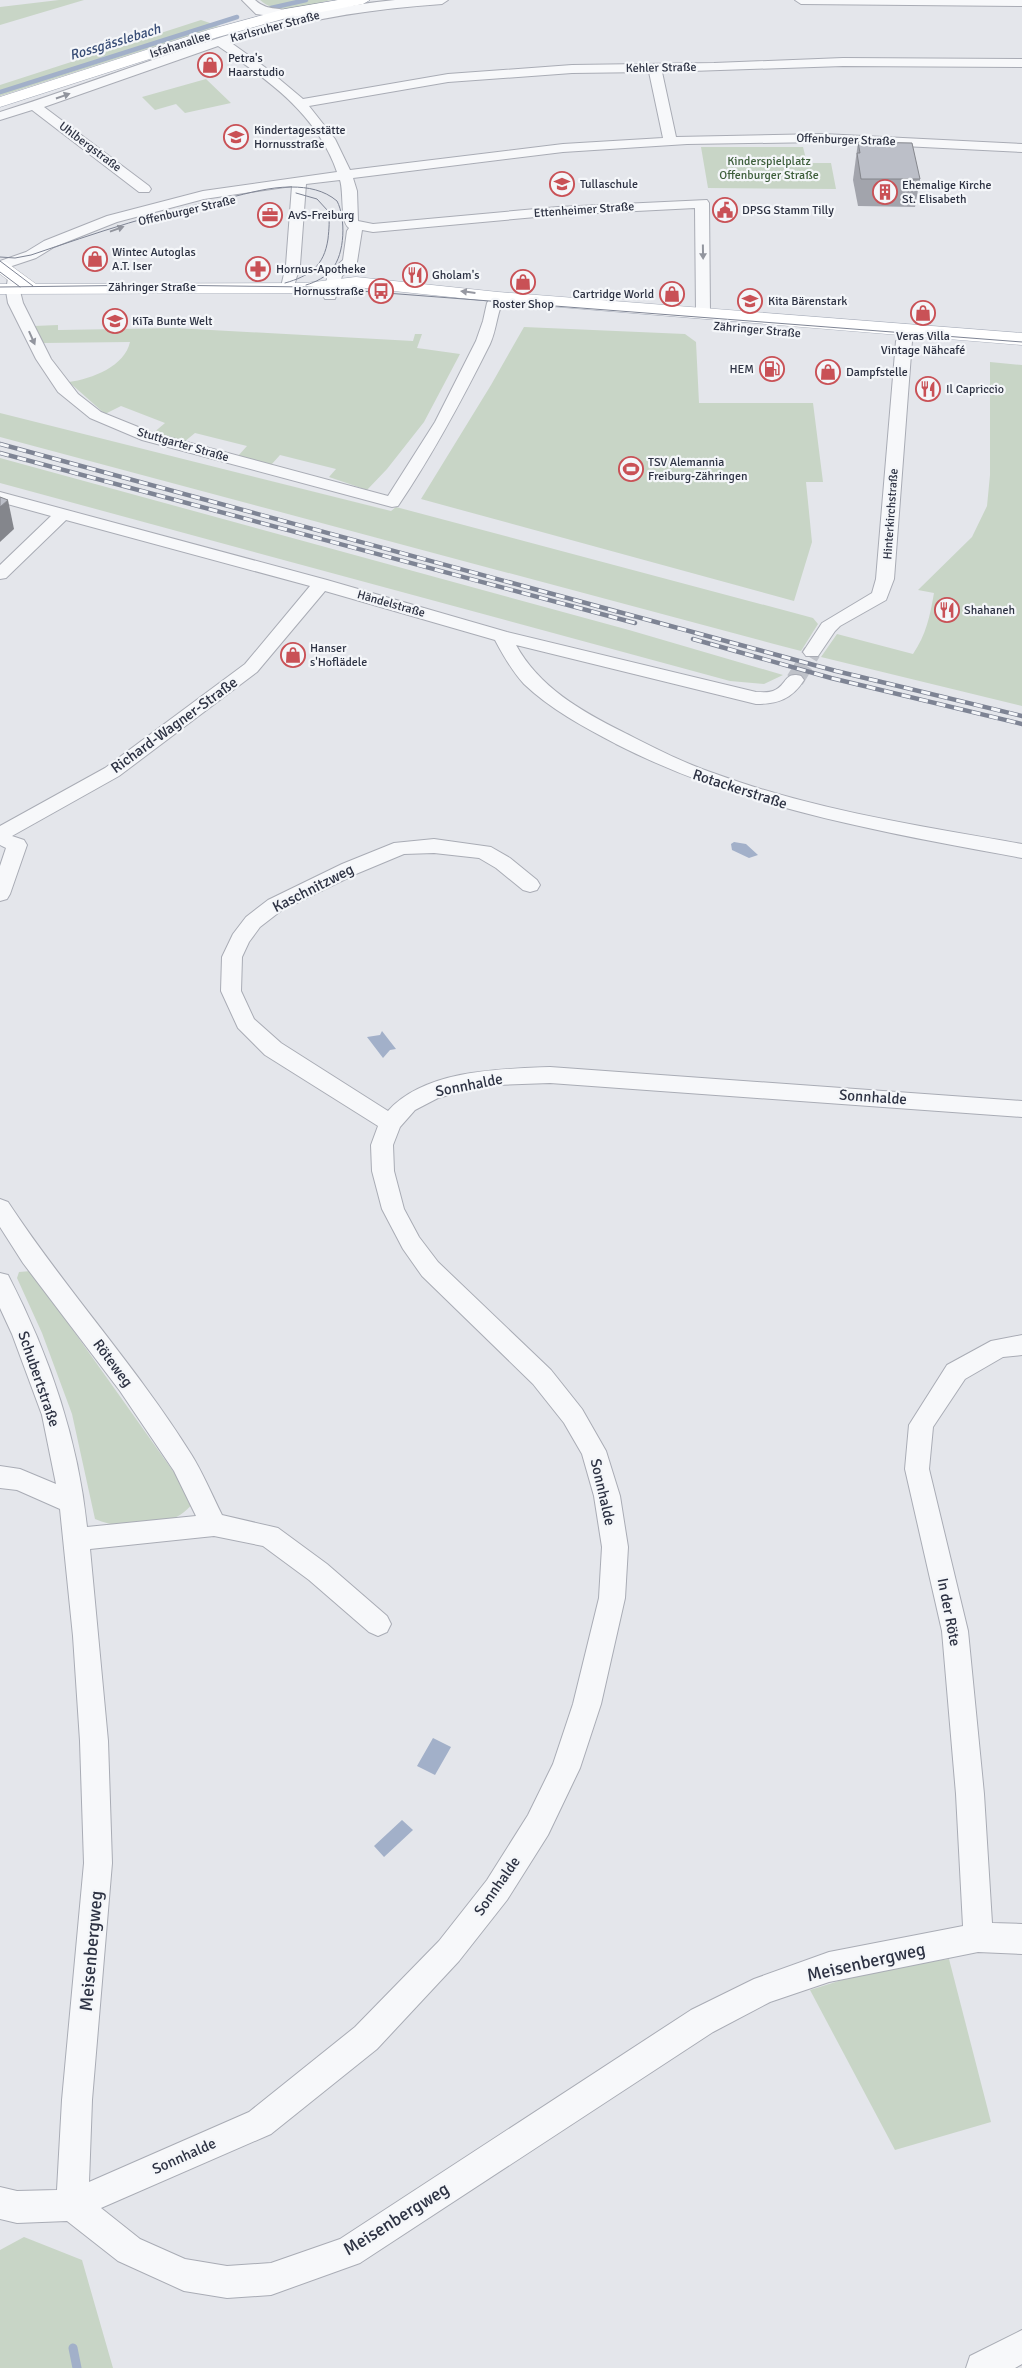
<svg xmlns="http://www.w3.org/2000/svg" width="1022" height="2368" font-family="Signika,sans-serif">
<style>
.green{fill:#c8d5c6}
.water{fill:#a2b0c9}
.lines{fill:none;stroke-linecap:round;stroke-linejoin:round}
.stream-far1{stroke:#a2b0c9;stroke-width:4.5}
.stream{stroke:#a2b0c9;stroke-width:9}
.street-tunnel{stroke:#bfc2c9;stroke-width:18;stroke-dasharray:18 9;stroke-linecap:butt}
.street-casing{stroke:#a9acb5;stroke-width:2}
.secondary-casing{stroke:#a9acb5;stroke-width:1}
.primary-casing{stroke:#a4aab7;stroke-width:1}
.highway-casing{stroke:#8c92a1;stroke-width:1}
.street{fill:#f7f8fa;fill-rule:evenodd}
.secondary{fill:#fff;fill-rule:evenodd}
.primary{fill:#fff;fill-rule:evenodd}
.highway{fill:#fff;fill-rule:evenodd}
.tram{stroke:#7e8494;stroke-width:1}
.rail-casing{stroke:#7e8494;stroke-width:4.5}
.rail{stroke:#f4f6f9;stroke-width:3;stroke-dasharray:9;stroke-linecap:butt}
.wall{fill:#a2a4ac}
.shaded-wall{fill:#84868c}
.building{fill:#bcbfc8;stroke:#84868c}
.oneway{fill:#92959e}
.oneway2{fill:#9698a1}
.labels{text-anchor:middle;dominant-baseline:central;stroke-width:4.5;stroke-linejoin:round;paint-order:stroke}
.far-street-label{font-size:12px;fill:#2d3243;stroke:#f4f6f9}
.far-poi-label{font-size:12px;fill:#2d3243;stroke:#f4f6f9;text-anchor:start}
.far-park-label{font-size:12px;fill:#3d5e3a;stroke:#f4f6f9}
.far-water-label{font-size:14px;font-style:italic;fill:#384d76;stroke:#f4f6f9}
.street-label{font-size:15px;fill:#2d3243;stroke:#f4f6f9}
.near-street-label{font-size:18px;fill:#2d3243;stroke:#f4f6f9}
</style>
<rect width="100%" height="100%" fill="#e4e6eb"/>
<path class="green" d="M59 0H84L0 25V7Z
M260 0H332C310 4 279 18 260 0Z
M201 20 219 26 0 96V85Z
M206 79 231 103 185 113 176 104 155 110 142 97Z
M701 147H803L807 163H831L836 189 708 188Z
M58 325V330H59L175 328 413 341 415 334H422L417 348 460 354 424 422 387 469 367 490 329 477 336 469 280 455 271 465 238 456 247 446 195 433 184 442 152 434 165 423 121 406 105 414 69 382C92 379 125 366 130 342L43 343 34 326Z
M524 327 685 334 696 342 699 403H813L823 482H806L812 542 794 601 421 499 491 385Z
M990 362 1022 365V706L821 657 837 634 913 654C926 635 930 616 934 593L918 590 972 537 987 506 990 475Z
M0 413 391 511 396 507 802 615 813 618 818 624 801 651 774 644 0 437Z
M0 458 629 630 783 675 764 684 730 681 0 483Z
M31 1271 195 1502C190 1506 185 1512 180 1515 155 1529 120 1530 95 1519L72 1414 42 1333 17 1278 19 1272Z
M949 1959 991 2122 895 2150 810 1990 880 1968Z
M24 2237 82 2260 113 2368H0V2250Z"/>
<path class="water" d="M734 842 746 844 758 855 749 858 732 850 731 844Z
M382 1031 396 1049 390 1050 383 1058 367 1037 380 1035Z
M433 1738 451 1747 435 1775 417 1766Z
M402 1820 413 1830 384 1857 374 1846Z"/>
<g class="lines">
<path class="stream-far1" d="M271 8 306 0
M0 92 237 17"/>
<path class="stream" d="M73 2348 77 2368"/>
<path class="street-tunnel" d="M795 680 812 652"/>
<defs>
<path id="street" d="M242 0H255C269 13 282 5 291 14L285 18 256 14Z
M395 0H448L442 4C369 9 300 20 230 42L266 68 303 99 448 74 572 65 714 63 843 58 1022 59V67L843 66 662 72 676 137 823 134 1022 144V152L823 142 687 144 563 152 353 178 357 191 358 221 373 224 558 207 707 200 709 203 710 313 703 317 696 313 695 208 558 215 373 232 362 230 357 262 342 276 335 299H325L323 296 328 274 343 260 347 231 349 228C340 222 344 192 340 180L306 184 300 265 293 290H283L281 287 286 265 292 186 204 199 117 222 54 247 36 258 0 270V261L26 252 44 241 107 216 203 191 337 172C317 114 267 79 218 46L44 107 149 186 151 189 149 192H139L32 110 0 120V112C131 71 257 13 395 0ZM649 72 663 138 563 144 350 170 335 139 309 106 448 82 572 73Z
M795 0H1022V6L801 4Z
M15 274 22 278 20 291 23 303 51 359 78 394 101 412 153 433 388 496 435 422 476 341 483 321 487 303 493 294H503L505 297C497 310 497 329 490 344 462 400 433 454 398 506L392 507 142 440 90 418 58 392 36 359 8 303 6 291 8 278Z
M904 336 912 341 894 579 886 600 840 626 835 631 818 656H806L803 652 822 623 872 593 876 579 896 341Z
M0 492 327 580 507 632 756 692C762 692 768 693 773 691 787 686 784 671 801 676L804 680C792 699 778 704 756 704L516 645C539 687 581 711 623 732 653 747 683 763 716 774 814 810 919 826 1022 844V858C883 832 743 809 616 744 584 727 550 709 524 684 512 671 503 655 495 640L325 591 257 672 119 776 12 836 24 840 27 845 10 894 7 899 0 901V866L6 848 0 845V826L105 768 245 664 310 586 66 520 6 578 0 579V565L51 516 0 502Z
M434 839 491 847 510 858 537 880 540 885 537 890 530 892 523 890 496 868 479 858 434 853 404 854 356 874 282 910 260 927 249 942 242 957 241 991 254 1019 281 1043 388 1111C425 1070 498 1069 550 1067L1022 1101V1117L550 1083 497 1085 463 1091 438 1098 415 1110 400 1127 393 1145 394 1171 404 1209 419 1237 438 1262 551 1370 582 1409 606 1451 620 1496 628 1547 625 1598 601 1704 580 1768 548 1835 507 1900 459 1961 377 2049 271 2134 101 2208 140 2239 185 2259 227 2266 271 2263 340 2239 691 2010 754 1979 829 1952 963 1926 956 1794 942 1631 905 1469 909 1425 947 1365 991 1341 1022 1335V1355L1003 1357 965 1379 933 1427 929 1469 968 1631 984 1794 992 1923 1022 1924V1954L978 1952 829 1982 770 2002 713 2032 360 2263 271 2295 227 2298 184 2291 118 2261 67 2221 17 2223 0 2219V2187L17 2191 57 2190 62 2100 84 1863 80 1741 73 1636 60 1509 17 1490 0 1488V1466L20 1469 56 1484 42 1415 12 1334 0 1308V1273L8 1275C49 1354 78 1439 87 1527L196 1516 174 1471 120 1391 23 1263 0 1227V1199L8 1202C65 1289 136 1366 191 1454 203 1473 212 1495 222 1515L278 1528 327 1564 387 1616 391 1624 387 1632 378 1636 369 1632 309 1580 263 1546 214 1536 90 1549 108 1741 112 1863 92 2100 89 2182 249 2112 355 2027 439 1941 487 1880 528 1815 553 1764 573 1704 599 1598 602 1547 594 1496 582 1454 564 1423 533 1384 422 1276 403 1249 382 1209 372 1171 371 1145 378 1126 265 1055 238 1028 221 991 222 957 233 934 246 917 268 900 342 864 394 843Z
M1022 2330V2364L1015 2368H966L970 2356Z"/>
<path id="secondary" d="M0 261 6 262 36 284 39 288 36 292H24L0 274Z"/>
<path id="primary" d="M285 9 293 14 290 17 218 37 0 107V97L208 30Z
M356 277 498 292 1022 333V345L498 302 356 287 305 293 0 294V284L305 283Z"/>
<path id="highway" d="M338 0H370L363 4 285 19 277 14 285 9Z"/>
</defs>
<use href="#street" class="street-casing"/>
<use href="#secondary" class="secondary-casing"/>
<use href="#primary" class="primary-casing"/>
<use href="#highway" class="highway-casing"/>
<use href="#street" class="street"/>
<use href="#secondary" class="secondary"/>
<use href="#primary" class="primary"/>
<use href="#highway" class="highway"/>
<path class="tram" d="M0 257 15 258 31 255C96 233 160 211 228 198 249 193 269 187 291 187 308 187 324 190 337 201 346 218 345 254 332 269 326 277 316 282 306 285
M0 261 33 286
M0 272 20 287
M285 283C310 276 324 266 328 239 329 229 330 220 328 211L317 199 296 193
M0 287 156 285 308 287 1022 342"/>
<defs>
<path id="rail" d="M0 444 836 671 1022 716
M0 453 635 623
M693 639 831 678 1022 724"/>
</defs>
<use href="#rail" class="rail-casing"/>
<use href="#rail" class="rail"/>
</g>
<path class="wall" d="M858 142 920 179 915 207 858 206 853 180Z"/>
<path class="shaded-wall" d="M8 500 14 529 0 542V507Z"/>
<path class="building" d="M858 142 912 143 920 179H861L857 153H860Z
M0 497 8 500 0 507Z"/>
<defs><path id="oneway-solid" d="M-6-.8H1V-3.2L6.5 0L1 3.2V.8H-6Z" transform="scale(1.25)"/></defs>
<g class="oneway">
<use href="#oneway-solid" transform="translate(63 96) rotate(-19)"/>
<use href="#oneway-solid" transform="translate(117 229) rotate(-20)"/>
<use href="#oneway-solid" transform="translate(703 252) rotate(89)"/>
<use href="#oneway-solid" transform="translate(32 338) rotate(66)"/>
</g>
<use class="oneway2" href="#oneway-solid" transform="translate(468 292) rotate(-173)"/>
<defs>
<symbol id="shop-ring" viewBox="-11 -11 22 22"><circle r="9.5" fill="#f4f6f9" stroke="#c95156" stroke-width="1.5"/><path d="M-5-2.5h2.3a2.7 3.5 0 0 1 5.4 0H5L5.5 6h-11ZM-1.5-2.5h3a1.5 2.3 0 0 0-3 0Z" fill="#c95156"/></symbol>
<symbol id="school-ring" viewBox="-11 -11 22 22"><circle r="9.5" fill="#f4f6f9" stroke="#c95156" stroke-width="1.5"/><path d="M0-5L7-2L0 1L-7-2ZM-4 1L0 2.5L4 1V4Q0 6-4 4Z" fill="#c95156"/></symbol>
<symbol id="building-ring" viewBox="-11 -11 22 22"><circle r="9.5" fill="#f4f6f9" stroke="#c95156" stroke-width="1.5"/><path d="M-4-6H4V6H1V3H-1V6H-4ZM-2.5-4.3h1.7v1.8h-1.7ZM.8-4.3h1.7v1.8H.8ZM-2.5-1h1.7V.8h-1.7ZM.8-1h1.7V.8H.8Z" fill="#c95156"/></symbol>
<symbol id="civic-ring" viewBox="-11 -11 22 22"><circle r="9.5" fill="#f4f6f9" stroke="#c95156" stroke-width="1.5"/><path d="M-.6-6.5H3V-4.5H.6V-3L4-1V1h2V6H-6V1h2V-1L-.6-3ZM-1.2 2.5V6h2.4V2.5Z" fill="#c95156"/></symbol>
<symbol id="office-ring" viewBox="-11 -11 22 22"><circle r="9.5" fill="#f4f6f9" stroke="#c95156" stroke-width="1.5"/><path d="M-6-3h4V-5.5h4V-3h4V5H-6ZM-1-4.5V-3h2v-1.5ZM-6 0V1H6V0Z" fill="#c95156"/></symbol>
<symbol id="pharmacy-ring" viewBox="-11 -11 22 22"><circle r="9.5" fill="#f4f6f9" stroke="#c95156" stroke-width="1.5"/><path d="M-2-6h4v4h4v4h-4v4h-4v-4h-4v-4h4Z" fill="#c95156"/></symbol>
<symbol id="restaurant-ring" viewBox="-11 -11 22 22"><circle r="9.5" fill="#f4f6f9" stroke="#c95156" stroke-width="1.5"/><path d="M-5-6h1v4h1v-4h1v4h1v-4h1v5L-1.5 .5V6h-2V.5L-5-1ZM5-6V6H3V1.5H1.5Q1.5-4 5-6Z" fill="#c95156"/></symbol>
<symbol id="bus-ring" viewBox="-11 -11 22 22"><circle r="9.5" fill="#f4f6f9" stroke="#c95156" stroke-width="1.5"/><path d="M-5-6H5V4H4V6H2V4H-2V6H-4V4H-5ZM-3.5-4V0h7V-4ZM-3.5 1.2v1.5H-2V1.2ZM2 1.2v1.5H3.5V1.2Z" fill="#c95156"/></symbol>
<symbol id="fuel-ring" viewBox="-11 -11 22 22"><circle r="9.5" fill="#f4f6f9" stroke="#c95156" stroke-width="1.5"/><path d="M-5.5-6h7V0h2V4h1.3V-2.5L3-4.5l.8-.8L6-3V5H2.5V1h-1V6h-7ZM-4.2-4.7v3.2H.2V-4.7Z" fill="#c95156"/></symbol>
<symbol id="stadium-ring" viewBox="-11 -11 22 22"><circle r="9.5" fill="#f4f6f9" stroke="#c95156" stroke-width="1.5"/><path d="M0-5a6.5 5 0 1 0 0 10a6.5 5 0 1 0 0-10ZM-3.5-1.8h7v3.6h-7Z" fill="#c95156"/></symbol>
</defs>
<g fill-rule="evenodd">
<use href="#shop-ring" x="196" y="51" width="28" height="28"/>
<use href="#school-ring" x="222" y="123" width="28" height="28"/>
<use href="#school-ring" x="548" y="170" width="28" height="28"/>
<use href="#building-ring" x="871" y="178" width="28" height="28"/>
<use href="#civic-ring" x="711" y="196" width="28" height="28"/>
<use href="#office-ring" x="256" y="201" width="28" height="28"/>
<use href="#shop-ring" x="81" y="245" width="28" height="28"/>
<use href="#pharmacy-ring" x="244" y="255" width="28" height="28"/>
<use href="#restaurant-ring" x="401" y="261" width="28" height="28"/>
<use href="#shop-ring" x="509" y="268" width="28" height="28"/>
<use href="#bus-ring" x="367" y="277" width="28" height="28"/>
<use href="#shop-ring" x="658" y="280" width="28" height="28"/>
<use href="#school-ring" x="736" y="287" width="28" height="28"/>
<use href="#shop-ring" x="909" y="299" width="28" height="28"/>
<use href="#school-ring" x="101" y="307" width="28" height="28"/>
<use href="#fuel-ring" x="758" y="355" width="28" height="28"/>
<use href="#shop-ring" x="814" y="358" width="28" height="28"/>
<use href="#restaurant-ring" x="914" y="375" width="28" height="28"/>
<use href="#stadium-ring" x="617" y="455" width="28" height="28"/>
<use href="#restaurant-ring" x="933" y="596" width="28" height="28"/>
<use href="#shop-ring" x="279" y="641" width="28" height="28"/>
</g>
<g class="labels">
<g class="far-street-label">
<text transform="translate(275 27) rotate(-15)">Karlsruher Straße</text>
<text transform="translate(180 45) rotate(-18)">Isfahanallee</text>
<text transform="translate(661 68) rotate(-1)">Kehler Straße</text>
<text transform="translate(846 140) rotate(2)">Offenburger Straße</text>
<text transform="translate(90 147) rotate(37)">Uhlbergstraße</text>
<text transform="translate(584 210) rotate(-4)">Ettenheimer Straße</text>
<text transform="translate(187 211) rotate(-13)">Offenburger Straße</text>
<text x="152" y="287">Zähringer Straße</text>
<text transform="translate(757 330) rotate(5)">Zähringer Straße</text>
<text transform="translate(183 445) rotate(16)">Stuttgarter Straße</text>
<text transform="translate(891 514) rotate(-86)">Hinterkirchstraße</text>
<text transform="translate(391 604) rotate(16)">Händelstraße</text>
</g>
<g class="far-poi-label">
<text x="228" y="58">Petra's<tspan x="228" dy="14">Haarstudio</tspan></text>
<text x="254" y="130">Kindertagesstätte<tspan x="254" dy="14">Hornusstraße</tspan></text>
<text x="580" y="184">Tullaschule</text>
<text x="902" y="185">Ehemalige Kirche<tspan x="902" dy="14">St. Elisabeth</tspan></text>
<text x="742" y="210">DPSG Stamm Tilly</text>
<text x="288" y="215">AvS-Freiburg</text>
<text x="112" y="252">Wintec Autoglas<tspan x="112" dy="14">A.T. Iser</tspan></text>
<text x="276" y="269">Hornus-Apotheke</text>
<text x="432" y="275">Gholam's</text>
<text x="364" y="291" text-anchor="end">Hornusstraße</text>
<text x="654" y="294" text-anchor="end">Cartridge World</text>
<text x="768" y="301">Kita Bärenstark</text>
<text x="523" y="304" text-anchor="middle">Roster Shop</text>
<text x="132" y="321">KiTa Bunte Welt</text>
<text x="923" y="336" text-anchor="middle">Veras Villa<tspan x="923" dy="14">Vintage Nähcafé</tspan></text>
<text x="754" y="369" text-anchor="end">HEM</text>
<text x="846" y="372">Dampfstelle</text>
<text x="946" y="389">Il Capriccio</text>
<text x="648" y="462">TSV Alemannia<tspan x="648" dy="14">Freiburg-Zähringen</tspan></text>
<text x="964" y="610">Shahaneh</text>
<text x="310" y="648">Hanser<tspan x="310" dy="14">s'Hoflädele</tspan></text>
</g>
<g class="far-park-label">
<text x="769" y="161">Kinderspielplatz<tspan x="769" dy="14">Offenburger Straße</tspan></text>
</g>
<g class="far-water-label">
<text transform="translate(115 42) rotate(-17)">Rossgässlebach</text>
</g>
<g class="street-label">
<text transform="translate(174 725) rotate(-36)">Richard-Wagner-Straße</text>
<text transform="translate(740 789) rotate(18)">Rotackerstraße</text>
<text transform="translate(313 888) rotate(-27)">Kaschnitzweg</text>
<text transform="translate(469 1085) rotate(-11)">Sonnhalde</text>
<text transform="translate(873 1097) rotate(4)">Sonnhalde</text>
<text transform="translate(113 1363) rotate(53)">Röteweg</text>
<text transform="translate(39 1379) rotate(71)">Schubertstraße</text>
<text transform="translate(603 1492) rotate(77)">Sonnhalde</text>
<text transform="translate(949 1612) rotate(79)">In der Röte</text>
<text transform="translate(497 1886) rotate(-55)">Sonnhalde</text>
<text transform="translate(184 2156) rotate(-24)">Sonnhalde</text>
</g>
<g class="near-street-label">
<text transform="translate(91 1951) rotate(-85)">Meisenbergweg</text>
<text transform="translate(866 1962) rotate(-13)">Meisenbergweg</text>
<text transform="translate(396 2219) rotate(-32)">Meisenbergweg</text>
</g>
</g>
</svg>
